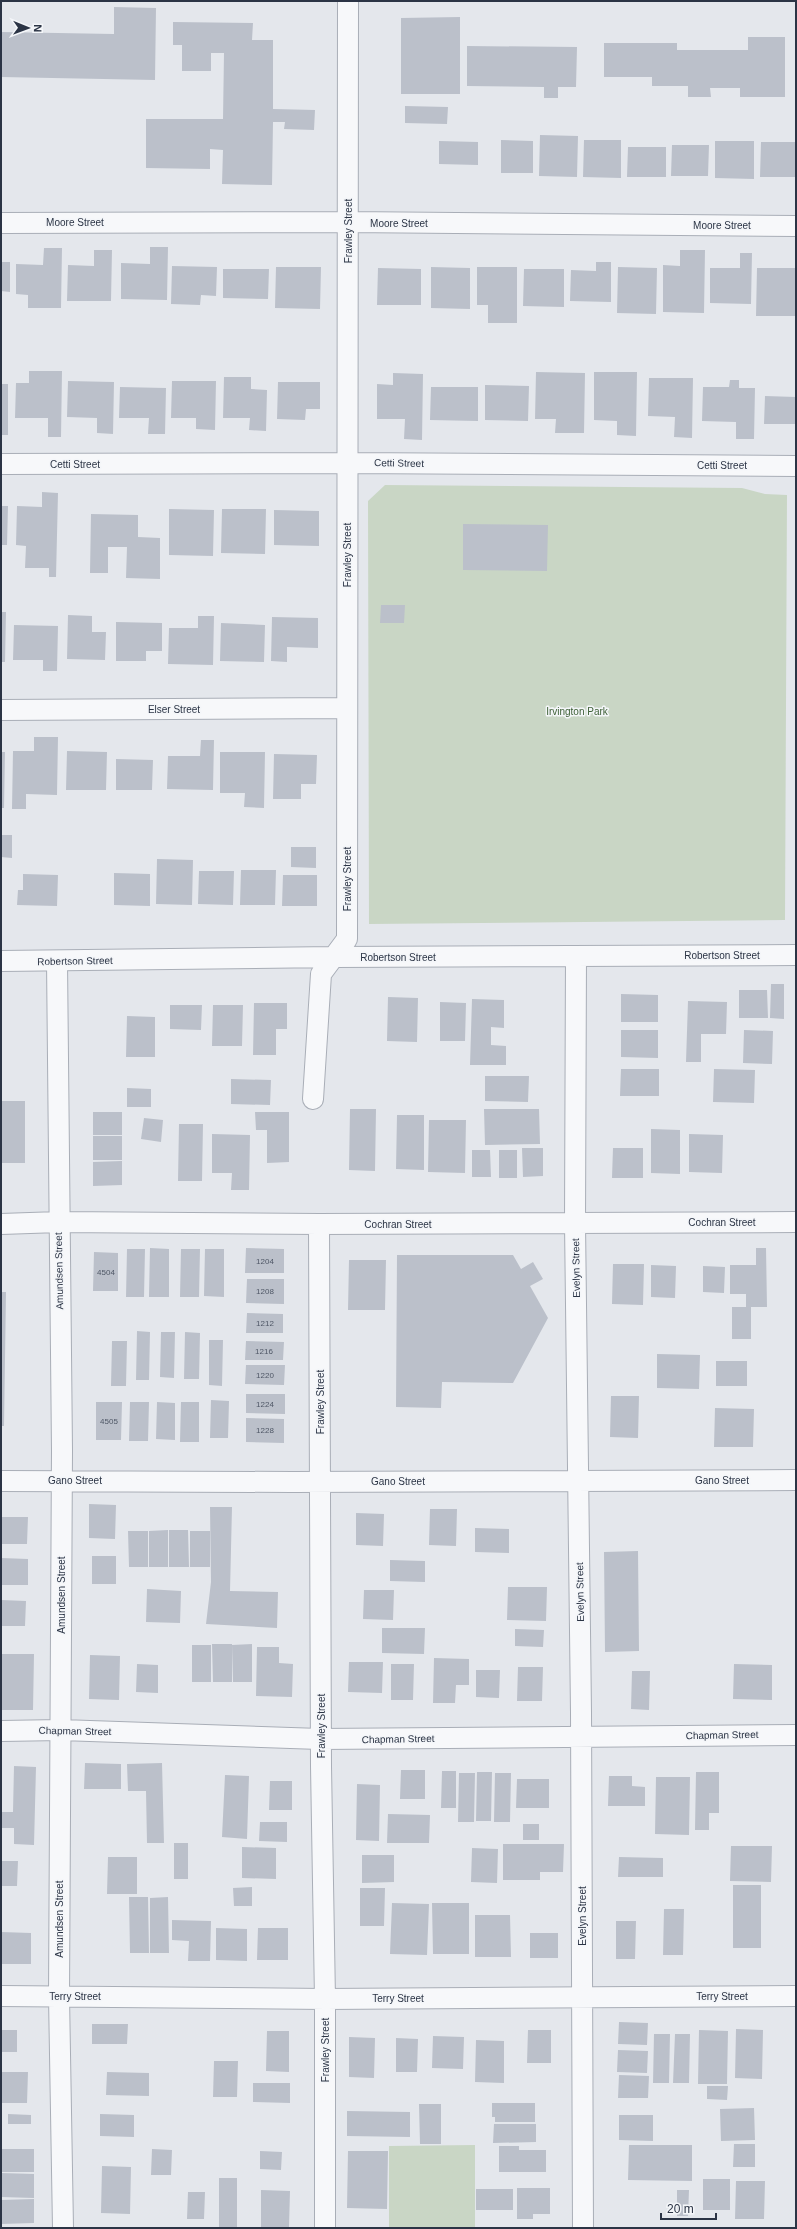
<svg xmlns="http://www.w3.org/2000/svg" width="797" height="2229" font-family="Helvetica,sans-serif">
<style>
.green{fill:#c9d6c5}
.building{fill:#bbc0ca}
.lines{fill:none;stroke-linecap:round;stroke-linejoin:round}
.minor-casing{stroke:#a9aeb7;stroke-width:22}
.minor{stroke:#f7f8fa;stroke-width:20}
.labels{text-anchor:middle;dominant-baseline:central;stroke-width:3;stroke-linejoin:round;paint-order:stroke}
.number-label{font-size:8px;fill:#4f5766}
.street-label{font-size:10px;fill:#2b3445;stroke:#f4f6f9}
.park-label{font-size:10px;fill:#3f6138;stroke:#f4f6f9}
</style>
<rect width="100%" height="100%" fill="#e4e7ec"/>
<path class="green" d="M385 485 742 488 765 494 787 495 785 920 369 924 368 501Z
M475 2145V2227H389V2146Z"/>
<path class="building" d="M114 7 156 8 155 80 1 77V32L114 34Z
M460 17V94H401V18Z
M173 22 253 23 252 40H273V109L315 110 314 130 284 129 285 122H273L272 185 222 184 223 150 210 149V169L146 168V119H223L224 53H211V71H182V45H173Z
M748 37H785V97H740V88H710L711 97H688V86H652V77H604V43H677V50H748Z
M467 46 577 47 576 87H558V98H544V87L467 86Z
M405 106 448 107 447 124 405 123Z
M540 135 578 136 577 177 539 176Z
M501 140 533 141V173H501Z
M584 140H621V178L583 177Z
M439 141 478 142V165L439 164Z
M715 141H754V179L715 178Z
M761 142H796V177H760Z
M672 145H709L708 176H671Z
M628 147H666V177H627Z
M150 247H168L167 300 121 299V263L150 264Z
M44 248H62L61 308H28V295L16 294V264L43 265Z
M94 250H112L111 301H67L68 265 94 266Z
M680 250H705L704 313 663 312V265L680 266Z
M740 253H752L751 304 710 303V268H740Z
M1 262H10V292L1 291Z
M596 262H611V302L570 301 571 270 596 271Z
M172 266 217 267 216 296 201 295 200 305 171 304Z
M276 267H321L320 309 275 308Z
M431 267 470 268V309L431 308Z
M477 267H517V323H488V305H477Z
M618 267 657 268 656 314 617 313Z
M378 268 421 269V305H377Z
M757 268H796V316H756Z
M223 269H269L268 299 223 298Z
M524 269H564V307L523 306Z
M29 371H62L61 437H48V418H15L16 383H29Z
M536 372 585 373 584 433H555L556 419H535Z
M594 372H637L636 436 617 435V421L594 420Z
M393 373 423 374 422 440 404 439 405 419H377V384L393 385Z
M224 377H251V389L267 390 266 431 249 430 250 418H223Z
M649 378H693L692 438 674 437 675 417 648 416Z
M730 380H739V388H755L754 439H736V422L702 421 703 387H729Z
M68 381 114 382 113 434 97 433V418L67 417Z
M172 381H216L215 430 196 429V418H171Z
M278 382H320V409H306L305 420 277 419Z
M1 384H8V435H1Z
M485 385 529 386 528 421 485 420Z
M120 387 166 388 165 434H148L149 418H119Z
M431 387H478V421L430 420Z
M765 396 796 397V424H764Z
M42 492 58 493 56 577H49V568H25L26 546 16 545 17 506 42 507Z
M1 506H8L7 545H1Z
M169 509 214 510 213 556 169 555Z
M222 509H266L265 554 221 553Z
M274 510 319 511V546L274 545Z
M91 514 138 515V537L160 538V579L126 578 127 547H108V573H90Z
M463 524 548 525 547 571 463 570Z
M381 605H405L404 623H380Z
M1 612H6L5 662H1Z
M68 615 92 616V632H106L105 660 67 659Z
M198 616H214L213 665 168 664 169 628H198Z
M272 617 318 618V648L287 647V662L271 661Z
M116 622 162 623V651H146V661H116Z
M221 623 265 625 264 662 220 661Z
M14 625 58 626 57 671H43V660H13Z
M34 737H58L57 795 26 794V809H12L13 751H34Z
M201 740H214L213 790 167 789 168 756H200Z
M67 751 107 752 106 790H66Z
M1 752H5L4 808H1Z
M220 752H265L264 808 244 807 245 793H220Z
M274 754 317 755 316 784H301V799H273Z
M116 759 153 760 152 790H116Z
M1 835H12V858L1 857Z
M291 847H316V868L291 867Z
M157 859 193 860 192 905 156 904Z
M241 870H276L275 905H240Z
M199 871H234L233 905 198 904Z
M114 873 150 874V906L114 905Z
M23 874 58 875 57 906 17 905 18 890H23Z
M283 875H317V906H282Z
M771 984H784V1019L770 1018Z
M739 990H767L768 1018H739Z
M621 994 658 995V1022H621Z
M388 997 418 998 417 1042 387 1041Z
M472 999 504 1000V1028L491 1027V1045L506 1046V1065H470Z
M688 1001 727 1002 726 1034H701V1062H686Z
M440 1002 466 1003 465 1041H440Z
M254 1003H287V1029H276V1055H253Z
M170 1005H202L201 1030 170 1029Z
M213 1005H243L242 1046H212Z
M127 1016 155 1017V1057H126Z
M621 1030H658V1058L621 1057Z
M744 1030 773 1031 772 1064 743 1063Z
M621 1069H659V1096H620Z
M714 1069 755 1070 754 1103 713 1102Z
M485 1076H529L528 1102 485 1101Z
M231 1079 271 1080 270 1105 231 1104Z
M127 1088 151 1089V1107H127Z
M1 1101H25V1163H1Z
M350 1109H376L375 1171 349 1170Z
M484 1109H539L540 1144 485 1145Z
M93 1112H122V1135H93Z
M255 1112H289V1162L267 1163V1130H256Z
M397 1115H424V1170L396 1169Z
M144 1118 163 1120 161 1142 141 1139Z
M429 1120H466L465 1173 428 1172Z
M179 1124H203L202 1181H178Z
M651 1129 680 1130V1174L651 1173Z
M212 1134 250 1135 249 1190H231L232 1173H212Z
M689 1134 723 1135 722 1173 689 1172Z
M93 1136H122V1160H93Z
M522 1148H543V1176L523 1177Z
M613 1148H643V1178H612Z
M472 1150H490L491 1177H472Z
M499 1150H517V1178H499Z
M122 1161V1185L93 1186V1162Z
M150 1248 169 1249V1297H149Z
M246 1248 284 1249V1273H245Z
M756 1248H766L767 1307H751V1339H732V1307H746V1294H730V1265H756Z
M127 1249H145L144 1297H126Z
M181 1249H200L199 1297H180Z
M205 1249H224V1297L204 1296Z
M94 1252 118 1253V1291H93Z
M397 1255H513L521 1269 533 1262 543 1279 530 1286 548 1318 513 1383 442 1382 441 1408 396 1407Z
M349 1260H386L385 1310H348Z
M613 1264H644L643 1305 612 1304Z
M651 1265 676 1266 675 1298 651 1297Z
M703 1266 725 1267 724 1293 703 1292Z
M247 1279H284V1304L246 1303Z
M1 1292H6L4 1426H1Z
M247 1313 283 1314V1333H246Z
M137 1331 150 1332 149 1380H136Z
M161 1332H175L174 1378 160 1377Z
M185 1332 200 1333 199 1379H184Z
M209 1340H223L222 1386 209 1385Z
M112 1341H127L126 1386H111Z
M246 1341 284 1342 283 1360H245Z
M657 1354 700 1355 699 1389 657 1388Z
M716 1361H747V1386H716Z
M246 1365H285L284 1385 245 1384Z
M246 1394H285V1414L246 1413Z
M611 1396H639L638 1438 610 1437Z
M211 1400 229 1401 228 1438H210Z
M96 1402H122L121 1440H96Z
M130 1402H149L148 1441H129Z
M157 1402 175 1403V1440L156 1439Z
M181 1402H199V1442H180Z
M715 1408 754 1409 753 1447H714Z
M246 1418 284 1419V1443L246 1442Z
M89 1504 116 1505 115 1539 89 1538Z
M210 1507H232L230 1591 278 1592 277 1628 206 1624 211 1582Z
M430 1509H457L456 1546 429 1545Z
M356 1513 384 1514 383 1546 356 1545Z
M1 1517H28L27 1544H1Z
M475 1528 509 1529V1553L475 1552Z
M168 1530V1567H149V1531Z
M169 1530H188L189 1567H169Z
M128 1531H148V1567H129Z
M190 1531H210V1567H190Z
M638 1551 639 1651 605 1652 604 1552Z
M92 1556H116V1584H92Z
M1 1558 28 1559V1585H1Z
M390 1560 425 1561V1582L390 1581Z
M508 1587H547L546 1621 507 1620Z
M147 1589 181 1591 180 1623 146 1622Z
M364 1590H394L393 1620 363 1619Z
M1 1600 26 1601 25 1626H1Z
M382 1628H425L424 1654 382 1653Z
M515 1629 544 1630 543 1647 515 1646Z
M212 1644H232V1682H213Z
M252 1644V1682H233L232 1645Z
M192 1645H211V1682H192Z
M257 1647H279V1663L293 1664 292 1697 256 1696Z
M2 1654H34L33 1710H1Z
M90 1655 120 1656 119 1700 89 1699Z
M434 1658 469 1659V1685H456L455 1703H433Z
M349 1662H383L382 1693 348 1692Z
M137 1664 158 1665V1693L136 1692Z
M391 1664H414L413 1700H391Z
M734 1664 772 1665V1700L733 1699Z
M518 1667H543L542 1701H517Z
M476 1670H500L499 1698 476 1697Z
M632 1671H650L649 1710 631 1709Z
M85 1763 121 1764V1789H84Z
M162 1763 164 1843H147L146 1791H128L127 1764Z
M14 1766 36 1767 34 1845 14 1844V1828H2V1812H13Z
M401 1770H425V1799H400Z
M442 1771H456V1808H441Z
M477 1772H492L491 1821H476Z
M696 1772H719V1813H709V1830H695Z
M459 1773H475L474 1822H458Z
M495 1773H511L510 1822H494Z
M225 1775 249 1776 247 1839 222 1837Z
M609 1776H632V1786L645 1787V1806H608Z
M656 1777H690L689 1835 655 1834Z
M517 1779H549V1808H516Z
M270 1781H292V1810H269Z
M357 1784 380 1785 379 1841 356 1840Z
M388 1814 430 1815 429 1843H387Z
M260 1822H287V1842L259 1841Z
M523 1824H539V1840H523Z
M174 1843H188V1879H174Z
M503 1844H564L563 1872H540V1880H503Z
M731 1846H772L771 1882 730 1881Z
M242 1847 276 1848V1879L242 1878Z
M472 1848 498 1849 497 1883 471 1882Z
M362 1855H394V1882L362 1883Z
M108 1857H137V1894H107Z
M619 1857 663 1858V1877H618Z
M1 1861H18L17 1886H1Z
M733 1885H761V1948H733Z
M252 1887V1906H234L233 1888Z
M360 1888H385L384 1926H360Z
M129 1897H148L149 1953H130Z
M168 1897 169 1953H150V1898Z
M392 1903 429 1904 427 1955 390 1954Z
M432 1903H469V1954H433Z
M664 1909H684L683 1955H663Z
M475 1915H510L511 1957H475Z
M172 1920 211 1921 210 1961H188L189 1941 172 1940Z
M616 1921H636L635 1959H616Z
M216 1928 247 1929V1961L216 1960Z
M258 1928H288V1960H257Z
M1 1932 31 1933V1964H1Z
M530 1933H558V1958H530Z
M619 2022 648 2023 647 2045 618 2044Z
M92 2024H128L127 2044H92Z
M736 2029 763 2030 762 2079 735 2078Z
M1 2030H17V2052H1Z
M528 2030H551V2063H527Z
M699 2030 728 2031 727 2084H698Z
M267 2031H289V2072L266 2071Z
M654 2034H670L669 2083H653Z
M675 2034H690L689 2083H673Z
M433 2036 464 2037 463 2069 432 2068Z
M349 2037 375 2038 374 2078 349 2077Z
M396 2038 418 2039 417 2072H396Z
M476 2040 504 2041V2083L475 2082Z
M618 2050 648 2051 647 2073 617 2072Z
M214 2061H238L237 2097H213Z
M1 2072H28L27 2103H1Z
M107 2072 149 2073V2096L106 2095Z
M619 2075 649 2076 648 2098H618Z
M253 2083H290V2103L253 2102Z
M707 2086H728L727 2100 707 2099Z
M492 2103H535V2122H495V2117H492Z
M419 2104H441V2144H420Z
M754 2108 755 2140 721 2141 720 2109Z
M347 2111 410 2112V2137L347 2136Z
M8 2114 31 2115V2124H8Z
M100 2114 134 2115V2137L100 2136Z
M619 2115H653V2141L619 2140Z
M494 2124H536V2142L493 2143Z
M734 2144H755V2167H733Z
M629 2145H692V2181L628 2180Z
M499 2146H519V2150H546V2172H499Z
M1 2149H34V2172H1Z
M152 2149 172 2150 171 2175H151Z
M260 2151 282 2152 281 2170 260 2169Z
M348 2151H388L387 2209 347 2208Z
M102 2166 131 2167 130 2214 101 2213Z
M1 2173 34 2174V2198L1 2197Z
M219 2178H237V2228H219Z
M703 2179H730V2210H703Z
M736 2181H765L764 2219H735Z
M517 2188H550V2214H533V2219H517Z
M476 2189H513V2210H476Z
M261 2190 290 2191 289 2227H261Z
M677 2190H689L688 2216H677Z
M188 2192H205L204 2219H187Z
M34 2199V2223L1 2224V2200Z"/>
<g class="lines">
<defs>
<path id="minor" d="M1 223 348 222 796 226
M1 464 348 463 796 466
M1 710 347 708
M576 956 575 1223 581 1712 583 2228
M1 961 334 957 796 955
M57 961 62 1451 59 1996 63 2228
M313 1099 321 974 347 939 348 1
M1 1224 59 1222 319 1224 796 1222
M319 1224 321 1766 325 1999V2228
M1 1481 292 1482 796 1480
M1 1731 61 1730 320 1739 796 1735
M1 1996 325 1999 796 1996"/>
</defs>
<use href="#minor" class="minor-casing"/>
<use href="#minor" class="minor"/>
</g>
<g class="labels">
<g class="number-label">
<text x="265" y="1261">1204</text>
<text x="106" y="1272">4504</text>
<text x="265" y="1291">1208</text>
<text x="265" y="1323">1212</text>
<text x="264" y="1351">1216</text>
<text x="265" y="1375">1220</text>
<text x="265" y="1404">1224</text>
<text x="109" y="1421">4505</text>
<text x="265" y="1430">1228</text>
</g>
<g class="street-label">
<text x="75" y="222">Moore Street</text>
<text x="399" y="223">Moore Street</text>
<text x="722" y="225">Moore Street</text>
<text transform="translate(348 231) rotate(-90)">Frawley Street</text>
<text transform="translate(399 463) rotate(1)">Cetti Street</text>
<text x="75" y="464">Cetti Street</text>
<text x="722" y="465">Cetti Street</text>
<text transform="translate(347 555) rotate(-90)">Frawley Street</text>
<text x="174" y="709">Elser Street</text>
<text transform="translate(347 879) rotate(-90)">Frawley Street</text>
<text x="722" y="955">Robertson Street</text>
<text x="398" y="957">Robertson Street</text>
<text transform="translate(75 961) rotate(-1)">Robertson Street</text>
<text x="722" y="1222">Cochran Street</text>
<text x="398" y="1224">Cochran Street</text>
<text transform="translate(576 1268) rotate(-91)">Evelyn Street</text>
<text transform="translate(59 1271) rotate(-91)">Amundsen Street</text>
<text transform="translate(320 1402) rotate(-90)">Frawley Street</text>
<text x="75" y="1480">Gano Street</text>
<text x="722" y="1480">Gano Street</text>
<text x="398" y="1481">Gano Street</text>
<text transform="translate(580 1592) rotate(-91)">Evelyn Street</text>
<text transform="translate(61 1595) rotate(-90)">Amundsen Street</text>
<text transform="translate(321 1726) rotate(-90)">Frawley Street</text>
<text transform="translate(75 1731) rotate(1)">Chapman Street</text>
<text transform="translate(722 1735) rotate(-1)">Chapman Street</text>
<text transform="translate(398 1739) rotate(-1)">Chapman Street</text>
<text transform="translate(582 1916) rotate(-90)">Evelyn Street</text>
<text transform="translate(59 1919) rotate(-90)">Amundsen Street</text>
<text x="75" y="1996">Terry Street</text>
<text x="722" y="1996">Terry Street</text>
<text x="398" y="1998">Terry Street</text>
<text transform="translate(325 2050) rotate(-90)">Frawley Street</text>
</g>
<g class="park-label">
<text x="577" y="711">Irvington Park</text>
</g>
</g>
<rect width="797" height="2229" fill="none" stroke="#2b3445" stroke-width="4"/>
<g transform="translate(28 28) rotate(91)" stroke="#f4f6f9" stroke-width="3" paint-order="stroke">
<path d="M0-3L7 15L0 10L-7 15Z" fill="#2b3445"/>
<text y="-6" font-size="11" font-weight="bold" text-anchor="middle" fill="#2b3445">N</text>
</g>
<path d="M661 2213v6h55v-6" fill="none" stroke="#2b3445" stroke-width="2"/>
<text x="667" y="2213" font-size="12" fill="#2b3445" stroke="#f4f6f9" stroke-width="3" paint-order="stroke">20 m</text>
</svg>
